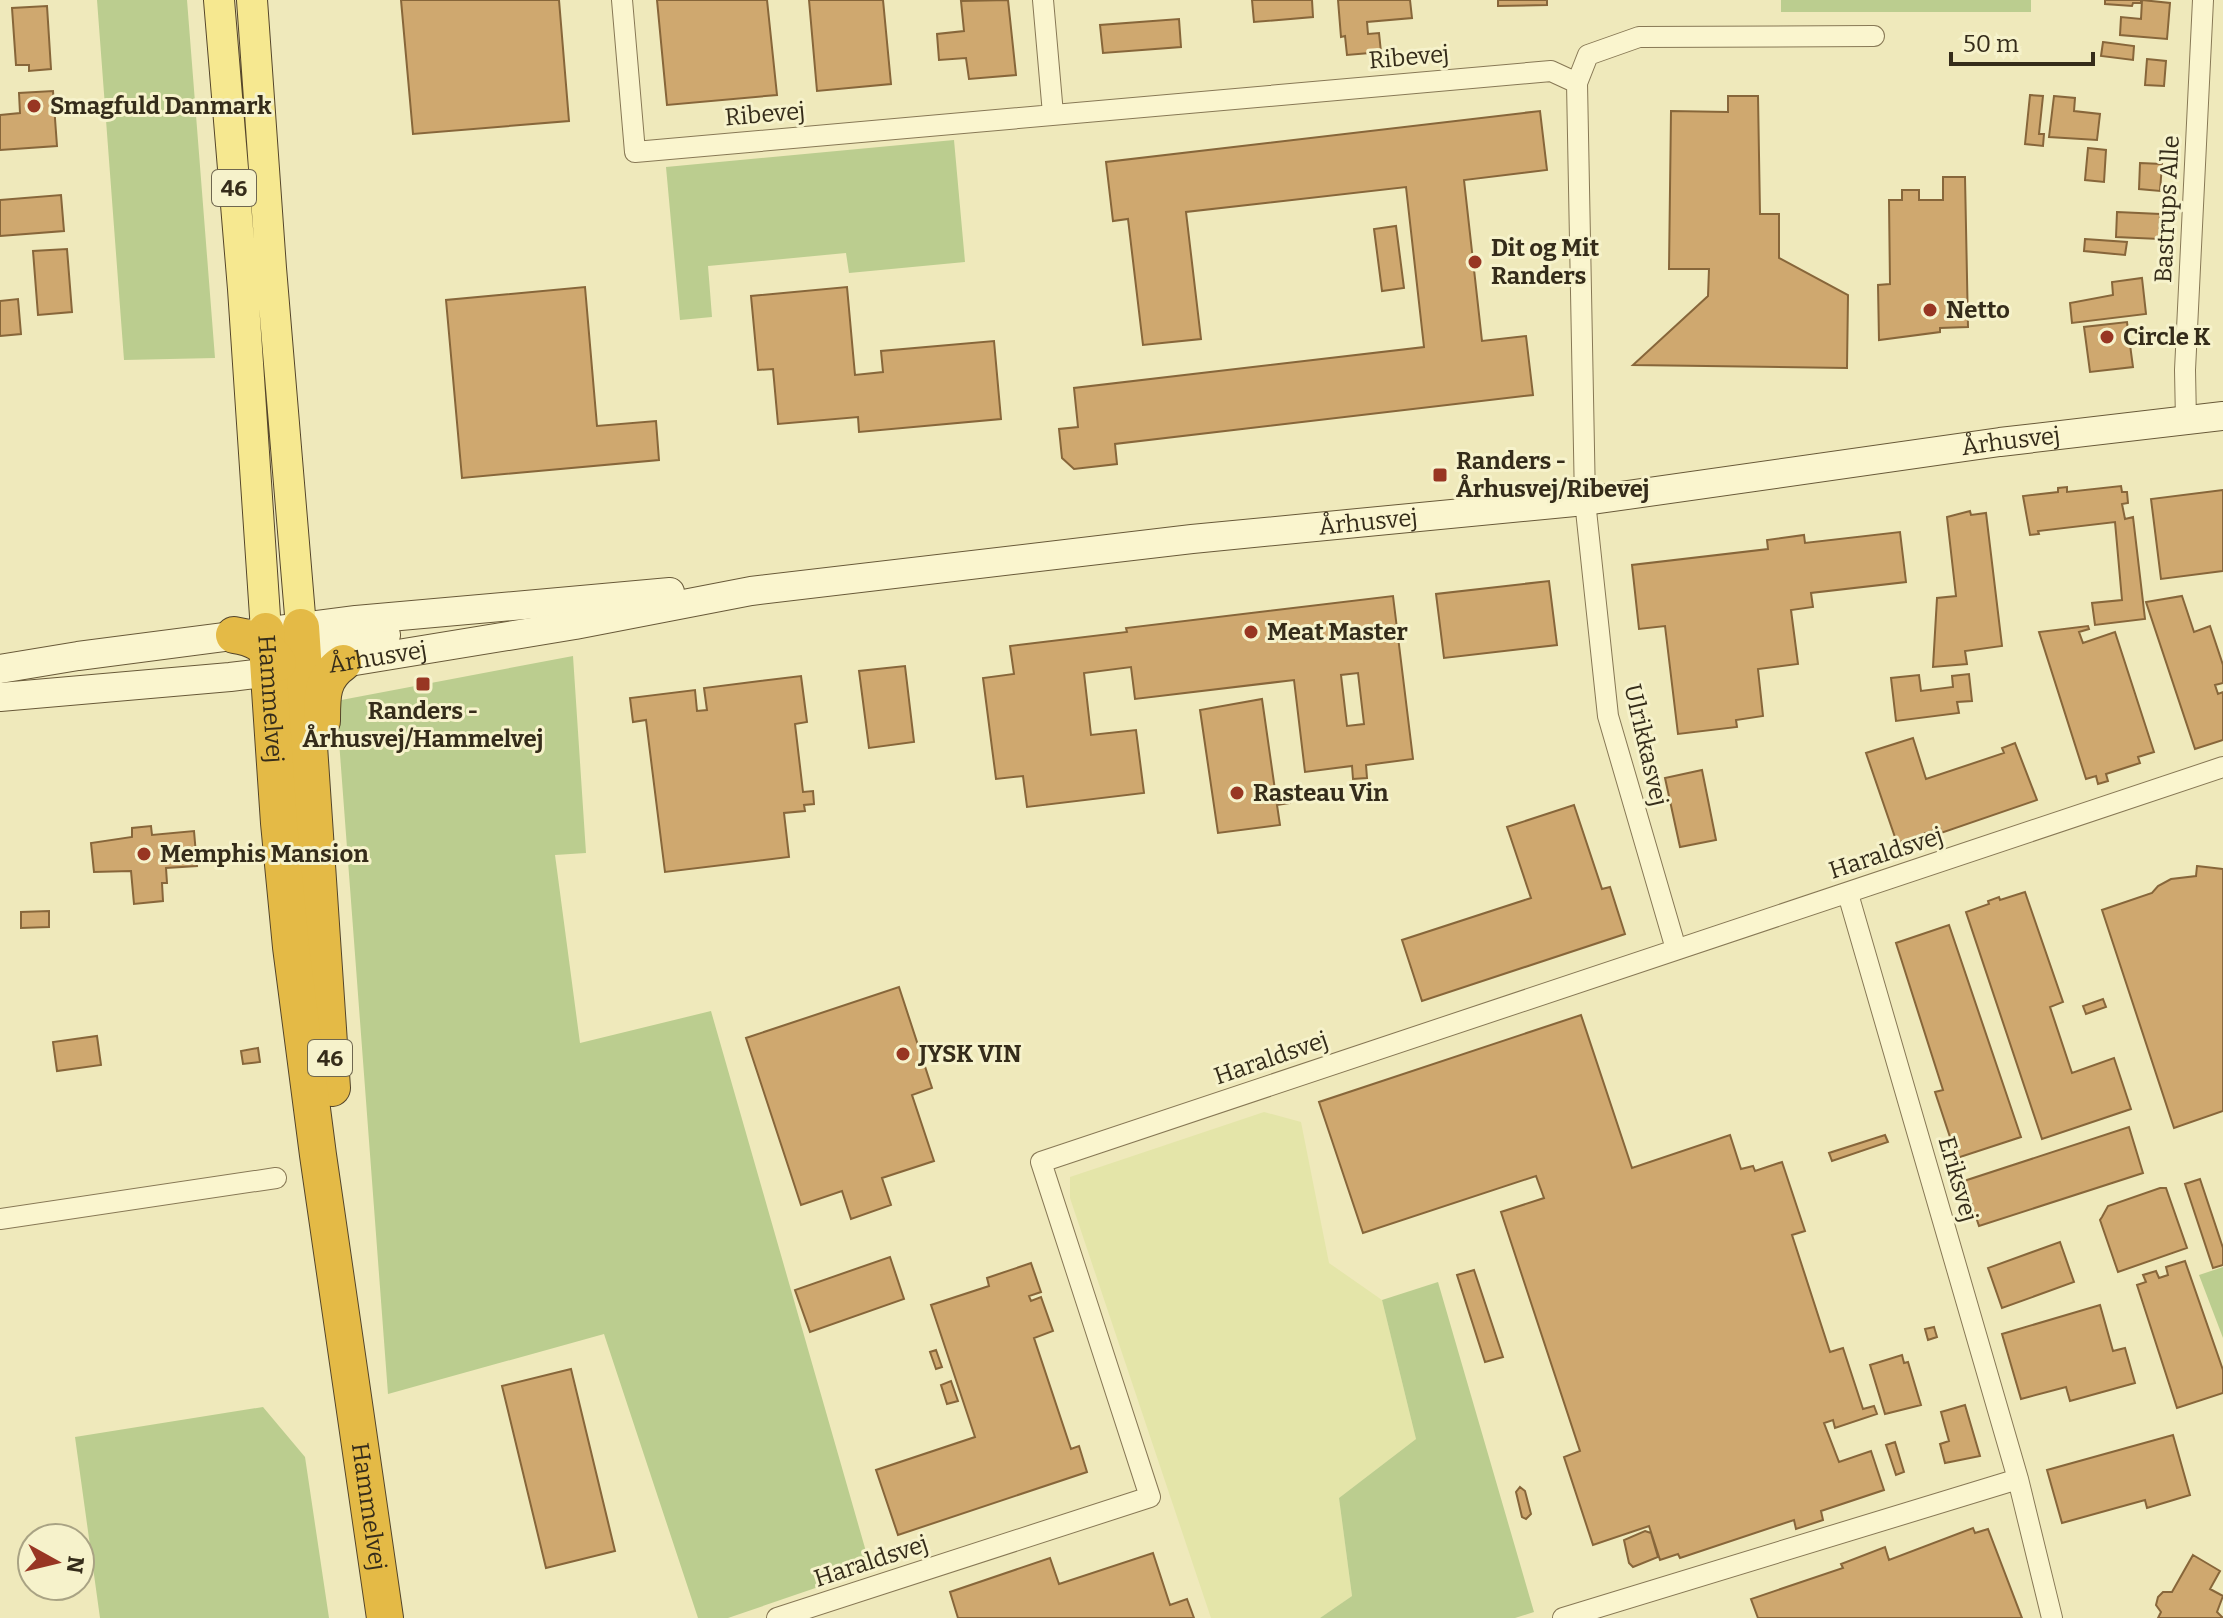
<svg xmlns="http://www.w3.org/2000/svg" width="2223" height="1618" font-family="Bitter,serif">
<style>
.farmland{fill:#e4e5a9}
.green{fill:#bbcd8f}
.building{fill:#cfa86f;stroke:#87663a;stroke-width:2;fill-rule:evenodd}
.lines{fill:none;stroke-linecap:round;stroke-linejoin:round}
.street-casing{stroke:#877855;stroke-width:22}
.secondary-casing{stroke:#685938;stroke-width:30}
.primary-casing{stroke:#54452a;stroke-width:32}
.highway-casing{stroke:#54452a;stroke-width:38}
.street{stroke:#faf5ce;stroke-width:20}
.secondary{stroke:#faf5ce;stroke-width:28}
.primary{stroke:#f6e890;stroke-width:30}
.highway{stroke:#e4ba46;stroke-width:36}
.poi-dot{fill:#983623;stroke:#f6f2cb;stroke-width:3}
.labels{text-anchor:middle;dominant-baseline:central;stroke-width:6;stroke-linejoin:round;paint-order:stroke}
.shield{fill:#f6f2cb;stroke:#6f674f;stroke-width:2}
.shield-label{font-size:22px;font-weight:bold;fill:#352c1a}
.street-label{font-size:24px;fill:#352c1a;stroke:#f6f2cb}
.poi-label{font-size:24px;font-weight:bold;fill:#352c1a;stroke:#f6f2cb;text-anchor:start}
</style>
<rect width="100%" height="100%" fill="#efe9bb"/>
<path class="farmland" d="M1264 1112 1301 1122 1329 1263 1382 1300 1416 1439 1339 1498 1352 1596 1320 1618H1211L1070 1198V1177Z"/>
<path class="green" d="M97 0H187L215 358 124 360Z
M1781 0H2031V12H1781Z
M954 140 965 262 849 273 846 253 708 266 712 317 680 320 666 167Z
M573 656 586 853 555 855 580 1043 711 1011 871 1569 728 1618H698L604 1334 388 1394 336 701Z
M2223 1267V1338L2199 1275Z
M1438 1282 1534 1612 1515 1618H1320L1352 1596 1339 1498 1416 1439 1382 1300Z
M263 1407 305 1457 329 1618H100L75 1437Z"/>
<path class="building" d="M401 0H559L569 121 413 134Z
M657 0H767L777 95 667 105Z
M809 0H883L891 84 817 91Z
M1008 0 1016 75 969 79 966 58 939 60 937 34 964 31 961 1Z
M1252 0H1312L1313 17 1254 22Z
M1338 0H1410L1412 18 1367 22 1368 34 1379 33 1381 52 1347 55 1345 36 1341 37Z
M1498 0H1547V5L1498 6Z
M2105 0H2141V3H2133L2132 6 2105 4Z
M2142 0 2170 3 2167 39 2120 35 2121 17 2141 19Z
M47 6 51 69 29 71V65H16L12 8Z
M1179 19 1181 47 1103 53 1100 25Z
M2103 42 2134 46 2133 60 2101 56Z
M2147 59 2166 61 2164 86 2145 85Z
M53 91 57 146 0 150V115L20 113 19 93Z
M2030 95 2043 96 2039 134H2044L2043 146 2025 144Z
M1728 96H1758L1760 214H1779V258L1848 295 1847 368 1633 365 1708 296 1709 269H1669L1671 111 1728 112Z
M2054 96 2075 98 2074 111 2100 114 2097 140 2049 137Z
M1540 111 1547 170 1464 180 1482 341 1526 336 1533 395 1115 444 1117 464 1074 469 1062 458 1059 429 1078 427 1074 388 1424 347 1406 187 1186 212 1201 339 1143 345 1128 219 1113 221 1106 162Z
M2088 148 2106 150 2104 182 2085 180Z
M2140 163 2162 164 2160 191 2139 189Z
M1943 177H1965L1968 327 1940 328V332L1879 340 1878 285 1890 284 1889 200H1902V190H1919V200H1943Z
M61 195 64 231 0 236V200Z
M2117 212 2160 214 2159 239 2116 237Z
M1396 226 1404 288 1382 291 1374 229Z
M2085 239 2127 242 2125 255 2084 251Z
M67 249 72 312 38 315 33 251Z
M2142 278 2146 314 2072 323 2070 303 2113 295 2112 282Z
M585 287 597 426 656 421 659 460 462 478 446 300Z
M847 287 855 375 883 372 881 351 994 341 1001 419 859 432 858 417 778 424 773 369 758 370 751 296Z
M18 299 21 334 0 336V301Z
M2127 322 2133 367 2090 372 2084 327Z
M2121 486 2122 492H2127L2128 503 2122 504 2125 519 2133 517 2145 619 2095 625 2092 603 2122 600 2115 522 2038 531 2039 534 2030 535 2023 496 2058 492V488L2067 487V492Z
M2223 490V571L2161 579 2151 499Z
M1970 511 1971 515 1986 513 2002 646 1965 651 1967 664 1933 667 1937 598 1956 596 1947 517Z
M1900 532 1906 582 1811 593 1813 607 1791 610 1798 664 1758 669 1763 716 1736 720 1737 727 1678 734 1665 626 1639 629 1632 565 1768 549 1767 540 1804 535 1805 543Z
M1549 581 1557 645 1444 658 1436 594Z
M1393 596 1413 759 1366 765 1367 778 1353 779 1352 766 1305 772 1294 680 1135 699 1131 667 1084 673 1091 735 1136 730 1144 793 1027 807 1023 776 996 779 983 678 1014 674 1010 646 1127 632 1126 628ZM1358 673 1364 724 1347 726 1341 675Z
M2182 596 2194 632 2210 626 2223 665V683L2215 685 2218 694 2223 692V740L2195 749 2146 602Z
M2088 626 2089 629 2079 632 2083 643 2115 632 2154 752 2138 757 2140 763 2106 774 2108 781 2098 784 2096 776 2086 779 2039 632Z
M905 666 914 742 869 748 859 671Z
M1969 674 1972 701 1957 702 1959 713 1896 721 1891 678 1919 675 1921 691 1953 687 1952 676Z
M801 676 807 722 795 724 803 792 813 791 814 804 804 805 805 811 784 813 789 857 665 872 646 720 633 722 630 698 695 690 697 711 707 710 704 688Z
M1262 699 1275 790 1288 788 1290 803 1277 805 1280 825 1218 833 1200 710Z
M1913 738 1926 779 2004 753 2002 748 2015 743 2037 800 1941 833 1940 828 1897 843 1866 753Z
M1702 770 1716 840 1680 847 1665 778Z
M1574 805 1602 889 1610 887 1625 934 1422 1001 1402 940 1531 898 1507 827Z
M151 826 152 835 194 831 197 866 166 868 167 883H162L163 901 134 904 131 871 94 872 91 843 132 837V828Z
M2197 866 2223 869V1111L2174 1128 2102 910 2152 893 2158 886 2171 879 2196 876Z
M2025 892 2063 1002 2050 1007 2072 1073 2114 1058 2131 1109 2042 1139 1966 912 1989 904 1988 901 1999 897 2000 900Z
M49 911V927L21 928V912Z
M1949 925 2021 1137 1957 1158 1935 1092 1943 1090 1896 943Z
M899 987 932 1088 912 1095 934 1161 882 1178 891 1205 851 1219 842 1191 801 1205 746 1038Z
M2103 999 2106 1007 2086 1014 2083 1006Z
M1581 1015 1632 1168 1730 1135 1741 1169 1753 1166 1755 1171 1782 1162 1805 1231 1792 1235 1830 1352 1843 1348 1863 1409 1874 1406 1877 1414 1835 1428 1833 1420 1824 1423 1839 1462 1871 1451 1884 1490 1821 1511 1823 1520 1796 1529 1794 1520 1680 1558 1678 1554 1660 1560 1649 1526 1593 1545 1564 1457 1580 1451 1501 1212 1544 1198 1536 1176 1363 1233 1319 1102Z
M97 1036 101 1065 57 1071 53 1042Z
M258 1048 260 1062 243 1064 241 1051Z
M2129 1127 2143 1173 1979 1226 1964 1181Z
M1885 1135 1888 1142 1832 1161 1829 1153Z
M2200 1179 2223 1248V1265L2213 1268 2185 1184Z
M2160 1188H2166L2187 1248 2118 1272 2100 1220 2102 1217 2108 1206Z
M2060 1242 2074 1282 2002 1308 1988 1268Z
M890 1257 904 1299 810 1332 795 1290Z
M2185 1261 2223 1370V1393L2177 1408 2137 1285 2146 1282 2143 1275 2156 1271 2159 1278 2168 1275 2166 1267Z
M1031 1263 1041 1292 1029 1296 1031 1301 1041 1297 1053 1331 1034 1338 1071 1449 1079 1446 1087 1472 898 1535 876 1470 975 1437 931 1305 989 1286 987 1278Z
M1474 1270 1503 1357 1485 1362 1457 1275Z
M2100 1305 2113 1351 2125 1348 2135 1383 2070 1401 2066 1387 2021 1399 2002 1334Z
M1934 1327 1937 1337 1928 1340 1925 1329Z
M936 1350 942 1367 936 1369 930 1352Z
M1902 1355 1904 1363 1908 1362 1921 1405 1885 1414 1870 1365Z
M571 1369 615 1551 546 1568 502 1386Z
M951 1381 958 1401 947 1404 941 1385Z
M1965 1405 1980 1456 1945 1463 1940 1444 1949 1441 1941 1412Z
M2173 1435 2190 1495 2147 1508 2145 1500 2062 1523 2047 1470Z
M1895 1442 1904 1472 1896 1475 1886 1445Z
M1520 1487 1525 1491 1531 1514 1526 1519 1522 1517 1516 1492Z
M1973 1528 1975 1533 1988 1529 2022 1618H1758L1751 1599 1843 1568 1841 1564 1885 1547 1889 1560Z
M1645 1531 1651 1533 1658 1557 1633 1567 1629 1563 1624 1540Z
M1153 1553 1170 1605 1187 1599 1194 1618H958L950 1592 1050 1558 1059 1584Z
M2193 1555 2220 1571 2210 1589 2223 1596 2217 1612 2223 1618H2158L2161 1612 2156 1605 2158 1597 2163 1592H2172Z"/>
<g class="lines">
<defs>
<path id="street" d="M622 0 635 152 1551 71 1577 83 1585 501 1608 716 1676 949
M1043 0 1053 114
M1577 83 1588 55 1639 37 1874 36
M2186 421 2185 370 2203 0
M1848 894 2018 1479 2052 1618
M0 1219 276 1178
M777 1618 1150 1497 1041 1162 2223 767
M1563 1618 2018 1479"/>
<g id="secondary">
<path d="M290 662C315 638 354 642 386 635"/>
<path d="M0 669 78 656 356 620 670 592"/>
<path id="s1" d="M0 697 230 677 343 663 575 625 751 591 1192 539 1585 501 2000 442 2223 416"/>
</g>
<path id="primary" d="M219 0 243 289 266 631
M252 0 271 268 301 627"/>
<g id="highway">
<path d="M301 627 332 1088"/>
<path id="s2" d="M266 631 279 823 291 947 318 1155 385 1618"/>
<path d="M234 635C254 638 267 645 278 663"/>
<path d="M322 721C322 697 321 678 343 663"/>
</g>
</defs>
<use href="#street" class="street-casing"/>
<use href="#secondary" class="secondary-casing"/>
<use href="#primary" class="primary-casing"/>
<use href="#highway" class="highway-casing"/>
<use href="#street" class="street"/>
<use href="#secondary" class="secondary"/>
<use href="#primary" class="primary"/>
<use href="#highway" class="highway"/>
</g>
<g class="poi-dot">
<circle cx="34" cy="106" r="8"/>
<circle cx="1475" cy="262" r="8"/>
<circle cx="1930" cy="310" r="8"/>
<circle cx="2107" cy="337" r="8"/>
<rect x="1432" y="467" width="16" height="16" rx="4"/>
<circle cx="1251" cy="632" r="8"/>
<rect x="415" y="676" width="16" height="16" rx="4"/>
<circle cx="1237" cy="793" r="8"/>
<circle cx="144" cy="854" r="8"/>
<circle cx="903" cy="1054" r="8"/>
</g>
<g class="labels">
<g class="shield">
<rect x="212" y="170" width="44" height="36" rx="6"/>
<rect x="308" y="1040" width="44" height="36" rx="6"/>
</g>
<g class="shield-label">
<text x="234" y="188">46</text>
<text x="330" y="1058">46</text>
</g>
<g class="street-label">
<text transform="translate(1409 57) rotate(-5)">Ribevej</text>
<text transform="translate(765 114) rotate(-5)">Ribevej</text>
<text transform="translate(2167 209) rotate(-87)">Bastrups Alle</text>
<text stroke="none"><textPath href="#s1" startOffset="2028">Århusvej</textPath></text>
<text stroke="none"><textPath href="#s1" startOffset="1380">Århusvej</textPath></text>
<text stroke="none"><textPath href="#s1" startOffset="380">Århusvej</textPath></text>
<text stroke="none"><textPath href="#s2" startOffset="68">Hammelvej</textPath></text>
<text transform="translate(1646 745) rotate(77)">Ulrikkasvej</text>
<text transform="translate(1886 853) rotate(-18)">Haraldsvej</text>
<text transform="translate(1271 1058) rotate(-19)">Haraldsvej</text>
<text transform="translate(1958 1179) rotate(74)">Eriksvej</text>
<text stroke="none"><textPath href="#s2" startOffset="882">Hammelvej</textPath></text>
<text transform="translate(871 1561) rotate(-18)">Haraldsvej</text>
</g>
<g class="poi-label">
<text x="50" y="106">Smagfuld Danmark</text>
<text x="1491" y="248">Dit og Mit<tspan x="1491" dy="28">Randers</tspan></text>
<text x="1946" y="310">Netto</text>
<text x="2123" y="337">Circle K</text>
<text x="1456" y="461">Randers -<tspan x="1456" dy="28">Århusvej/Ribevej</tspan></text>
<text x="1267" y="632">Meat Master</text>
<text x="423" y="711" text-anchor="middle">Randers -<tspan x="423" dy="28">Århusvej/Hammelvej</tspan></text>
<text x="1253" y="793">Rasteau Vin</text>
<text x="160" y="854">Memphis Mansion</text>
<text x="919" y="1054">JYSK VIN</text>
</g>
</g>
<g transform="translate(56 1562) rotate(98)"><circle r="38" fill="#f6f2cb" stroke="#a9a384" stroke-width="2"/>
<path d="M0-6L14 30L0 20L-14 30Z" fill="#983623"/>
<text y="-12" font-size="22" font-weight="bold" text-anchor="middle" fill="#352c1a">N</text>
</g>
<path d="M1951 52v12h142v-12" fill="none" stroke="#352c1a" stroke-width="4"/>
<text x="1963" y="52" font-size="24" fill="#352c1a" stroke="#f6f2cb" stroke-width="6" paint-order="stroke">50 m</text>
</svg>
